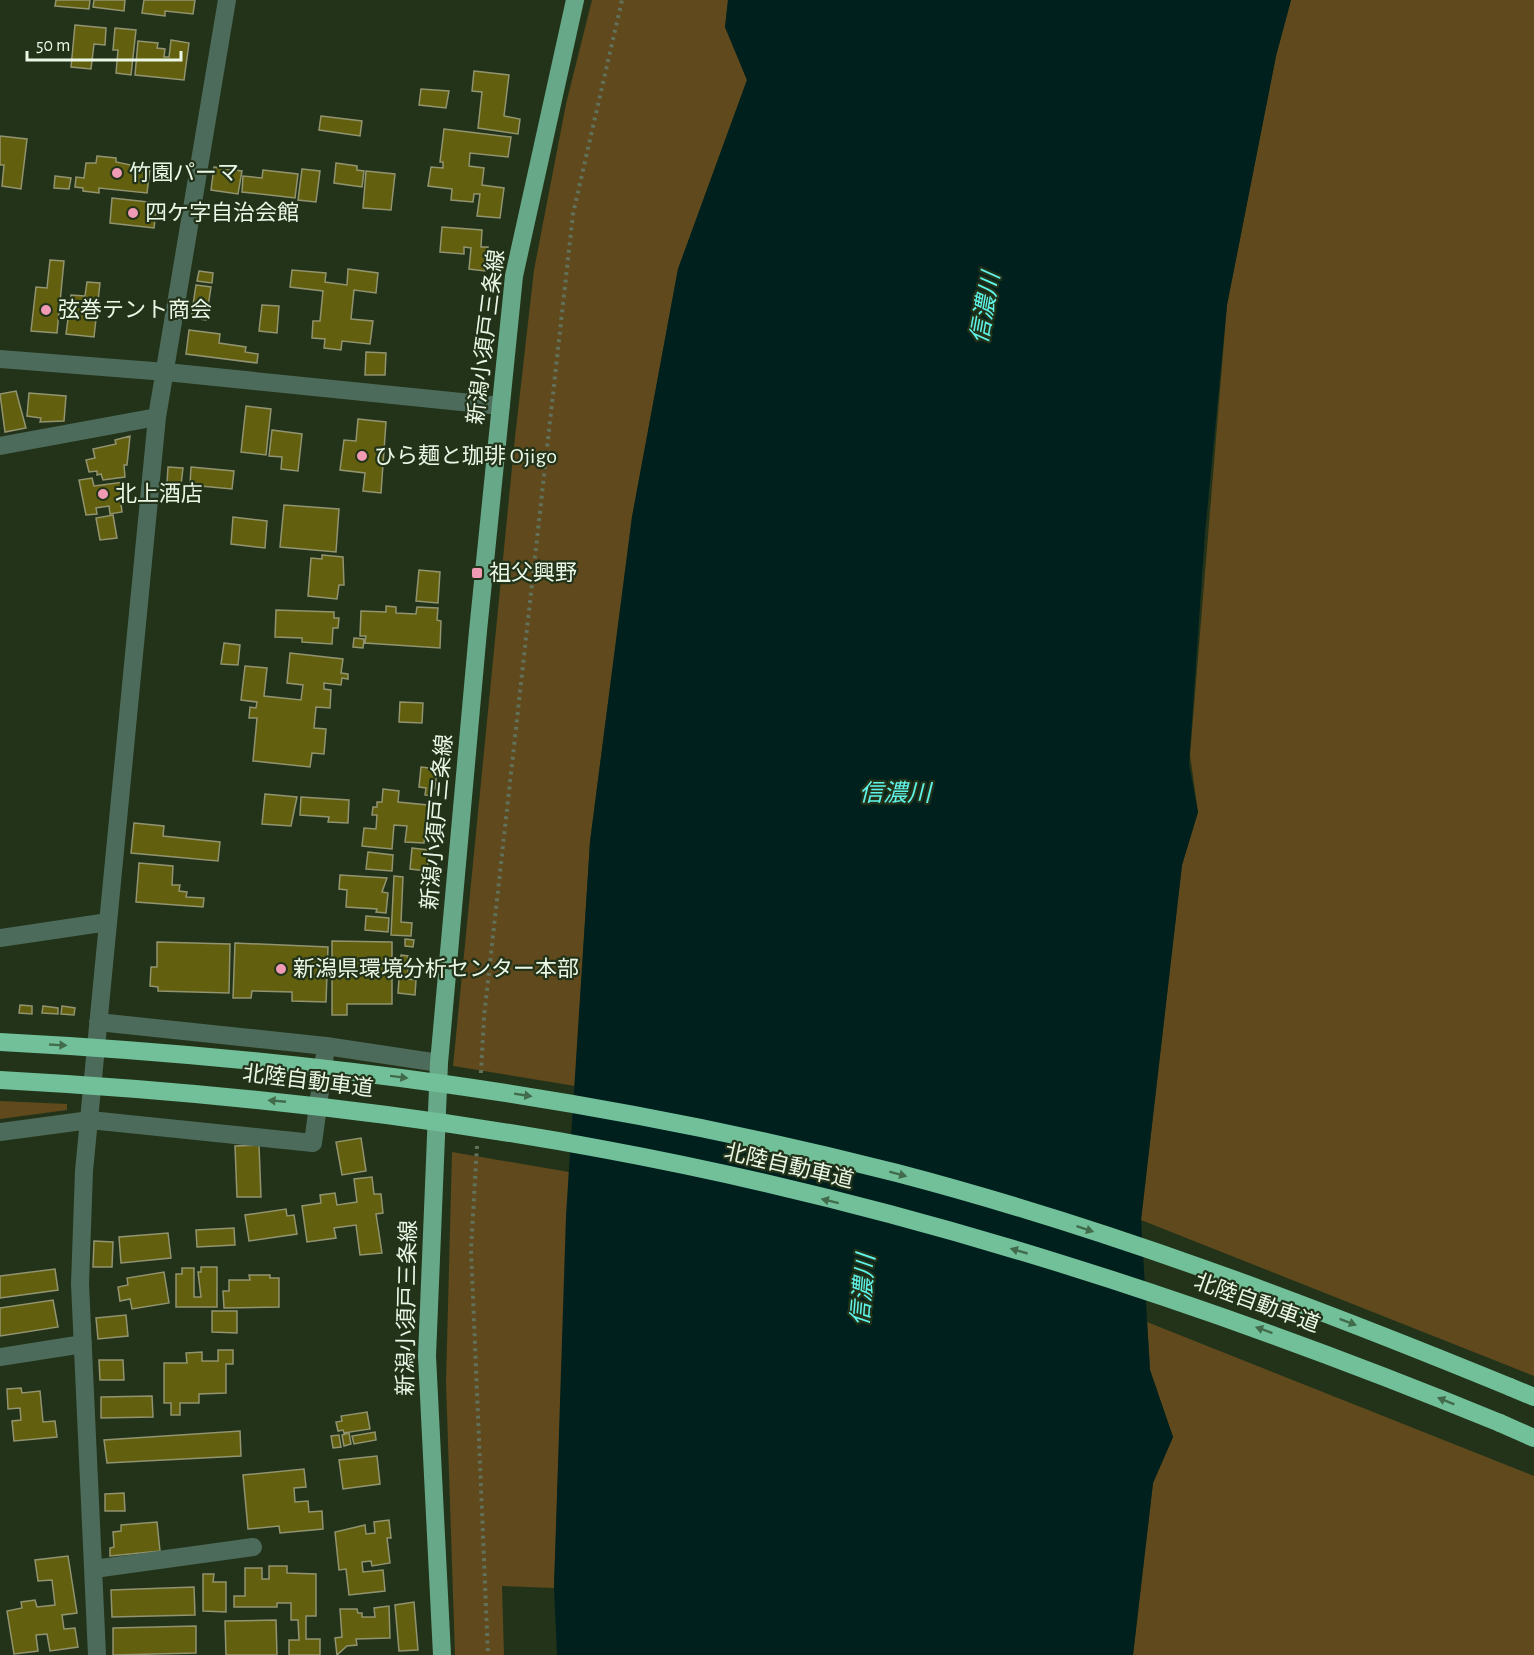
<svg xmlns="http://www.w3.org/2000/svg" width="1534" height="1655" font-family="'Alegreya Sans','Noto Sans JP',sans-serif">
<style>
.green{fill:#5f491d}
.water{fill:#00201e}
.building{fill:#62600f;stroke:#92936f;stroke-width:1.5}
.lines{fill:none;stroke-linecap:round;stroke-linejoin:round}
.path{stroke:#62715a;stroke-width:4;stroke-dasharray:3 4.5;stroke-linecap:butt}
.minor{stroke:#4d6b5b;stroke-width:18}
.major{stroke:#67a888;stroke-width:18}
.highway{stroke:#71c099;stroke-width:18}
.highway-bridge{stroke:#71c099;stroke-width:18}
.oneway{fill:#426b4c}
.poi-dot{fill:#f19ab3;stroke:#223319;stroke-width:2}
.labels{text-anchor:middle;dominant-baseline:central;stroke-width:4.5;stroke-linejoin:round;paint-order:stroke}
.poi-label{font-size:22px;fill:#ebf7e6;stroke:#223319;text-anchor:start}
.street-label{font-size:22px;fill:#ebf7e6;stroke:#223319}
.water-label{font-size:24px;font-style:italic;fill:#5ff4e9;stroke:#223319}
</style>
<rect width="100%" height="100%" fill="#223319"/>
<path class="green" d="M592 0H728L725 27 747 80 678 269 632 517 590 842 575 1086 453 1066 515 437 534 270 566 104Z
M1291 0H1534V1376L1141 1220 1182 865 1198 812 1190 755 1227 305 1276 56Z
M0 1101 67 1104V1110L0 1119Z
M452 1152 569 1172 554 1588 502 1586 504 1655H455L446 1382Z
M1147 1322 1534 1476V1655H1133L1153 1483 1173 1437 1150 1370Z"/>
<path class="water" d="M728 0H1291L1276 56 1227 305 1205 533 1189 764 1198 812 1182 865 1141 1220 1150 1370 1173 1437 1153 1483 1133 1655H557L554 1588 566 1216 590 842 632 517 678 269 747 80 725 27Z"/>
<path class="building" d="M56 0H90L89 9 55 6Z
M94 0H125L124 11 93 7Z
M144 0H195L193 14 165 11V16L142 13Z
M75 25 106 28 105 45 94 44 91 69 71 67Z
M115 28 136 30 131 75 116 73 118 50H113Z
M171 40 189 43 184 80 135 75 138 41 158 43 157 48 165 49 164 57H169Z
M474 71 509 75 504 116 520 119 518 134 478 128 482 92 472 91Z
M421 89 449 91 446 108 419 105Z
M321 116 362 121 360 136 319 130Z
M444 129 511 137 508 157 470 153 469 166 484 168 482 185 504 188 500 218 477 216 480 194H474L473 202 451 200 452 189 428 186 431 167 443 168V162H440Z
M0 136 27 139 21 189 2 186 4 165H0Z
M97 156 116 158V162L150 169 147 193 99 188V193L83 191V188L75 187 76 177 84 178 86 163H96Z
M336 163 357 166V170L364 171 362 187 334 183Z
M214 167 242 171 238 194 211 190Z
M302 169 320 171 316 202 298 200Z
M263 170 298 174 295 198 242 192 243 176 262 178Z
M366 171 395 174 391 210 363 208Z
M55 176 71 178 69 189 54 188Z
M112 198 157 203 154 228 110 223Z
M442 227 482 230 481 247H488L485 271 469 269 471 248 464 247V254L440 252Z
M50 260 64 261 57 333 31 331 36 287 47 288Z
M348 269 378 273 376 293 354 290 351 319 373 321 370 344 342 341 341 350 324 348 325 339 312 338 313 321H320L323 291 290 287 292 270 326 273 325 282 347 285Z
M199 271 213 273 212 283 197 281Z
M87 282 100 283 94 337 66 334 71 295 85 296Z
M196 285 211 287 206 320 191 318Z
M262 305 279 306 277 333 259 331Z
M189 330 220 334 219 343 246 347 245 352 258 354 257 363 186 354Z
M366 352 386 353 385 375H365Z
M16 391 26 428 5 432 0 394Z
M29 393 66 396 64 421 40 422 41 418 27 416Z
M246 406 271 409 266 455 241 452Z
M358 419 386 422 381 493 363 491 365 473 340 470 344 440 356 441Z
M272 430 302 434 298 471 281 469 282 457 269 456Z
M130 436 127 465H124L125 477 103 480 101 474 97 475V471L89 472 86 460 95 458 93 449 116 444 115 440Z
M168 467 183 468 181 485 167 483Z
M191 467 234 471 232 489 190 485Z
M92 478 94 486 124 482 126 502 121 504 122 512 110 514 109 506 96 508 97 514 86 515 79 480Z
M284 505 339 509 336 552 280 547Z
M113 515 117 538 100 540 96 518Z
M233 517 267 521 265 548 231 544Z
M322 555 343 557 344 585H339L337 599 308 596 311 558 322 559Z
M419 570 440 572 438 603 416 601Z
M386 606 396 607V613L416 614 417 607 438 608 437 620 441 621 440 648 365 643 366 636H360L361 611 386 612Z
M276 610 334 612V618H339L338 628H333L332 644 302 642V638L275 637Z
M354 638 364 639 363 648 353 647Z
M224 643 240 645 238 665 221 664Z
M290 653 343 659 341 673 348 674V679L342 678 341 685 324 683V689L331 690 330 708 316 707 314 728 326 729 324 754 312 753 310 767 253 761 257 718H249L250 707 256 708 257 702 241 700 245 666 267 668 264 696 301 700 303 685 287 683Z
M400 702 423 703 422 723 399 722Z
M421 767 437 769 435 789H432L431 796 425 795 426 788 419 787Z
M383 789 399 791 398 802 428 805 424 843 405 842 407 826 394 825 392 849 362 846 364 828 376 829 377 815H372L373 807H377V802H382Z
M265 794 297 797 291 826 262 824Z
M301 797 349 800 348 823 328 822 329 817 300 815Z
M134 823 164 826 163 836 220 842 218 861 131 853Z
M412 848 429 850 427 871 410 869Z
M368 852 393 855 392 871 366 869Z
M139 863 173 866 172 885H180L179 891 187 892 186 897 204 898 203 907 136 902Z
M340 875 387 878 382 892 388 893 386 913 376 912 377 909 346 907 347 890 339 889Z
M394 876 403 877 401 922 412 923 411 936 391 935Z
M366 916 389 918 388 932 365 930Z
M405 939 414 940 413 947 405 946Z
M332 941 392 942V1004H347V1015H332Z
M157 942 230 944 229 993 158 991V987L150 986 151 967H157Z
M235 943 328 947 326 1002 292 1001V992L252 991 251 998H233Z
M401 955 408 956V976H401Z
M399 978 416 980 415 995 398 993Z
M20 1005 32 1006V1014L19 1013Z
M43 1006 58 1008V1014L42 1013Z
M62 1006 75 1008 74 1015 61 1014Z
M361 1138 366 1171 342 1175 336 1142Z
M259 1145 261 1197H237L235 1146Z
M372 1177 374 1194H381L383 1213 376 1214 382 1253 360 1255 356 1225 334 1228 336 1238 307 1242 302 1206 321 1203 320 1195 335 1193 337 1205 357 1202 354 1179Z
M286 1209 287 1216 294 1215 297 1234 249 1241 245 1215Z
M234 1228 235 1245 197 1247 196 1230Z
M168 1233 171 1258 121 1263 119 1237Z
M94 1241 113 1242 112 1267H93Z
M201 1267H217V1307H176V1274H182V1268H194V1297H201L198 1272H201Z
M55 1269 58 1290 0 1298V1276Z
M164 1272 169 1303 132 1309 130 1299 120 1301 118 1287 128 1285 127 1278Z
M249 1275H270V1278H279V1307L224 1308 223 1291H229V1280H250Z
M53 1300 58 1327 0 1336V1308Z
M212 1311H237V1333L212 1332Z
M126 1315 128 1336 98 1339 96 1318Z
M218 1350H233V1364H226V1393L199 1394V1403H180V1415H171V1403H164V1363H187L186 1353 202 1352V1361H218Z
M99 1360H123L124 1380H100Z
M21 1388 22 1393 40 1391 43 1422 55 1421 57 1437 14 1441 12 1421 21 1420 20 1408 8 1409 7 1389Z
M152 1396 153 1417 101 1418V1397Z
M367 1412 370 1429 344 1433 343 1430 338 1431 336 1422 342 1421 341 1416Z
M240 1431 241 1456 107 1463 104 1440Z
M375 1432 376 1440 354 1444 352 1436Z
M349 1433 351 1444 344 1446 342 1435Z
M339 1435 341 1447 333 1448 331 1436Z
M377 1456 380 1484 343 1489 339 1460Z
M304 1469 306 1487 294 1488 295 1502 308 1501 309 1512 322 1511 323 1529 280 1533 279 1526 248 1529 243 1475Z
M124 1493 125 1511H105V1494Z
M389 1520 391 1538H387L390 1563 372 1566 371 1561 362 1562 363 1572 383 1570 385 1591 349 1595 346 1569 339 1570 335 1532 365 1525 366 1534 375 1533 374 1522Z
M157 1522 160 1551 110 1556V1548L114 1547 113 1532 121 1531V1525Z
M68 1556 77 1613 62 1615 64 1629 75 1628 78 1647 50 1651 47 1634 36 1635 38 1651 14 1654 7 1611 22 1608 21 1602 35 1600 37 1607 55 1605 52 1580 38 1581 35 1560Z
M269 1566H287V1573L316 1574V1616H306V1639H320V1655H289V1640H299L298 1620H291V1603H277V1607H234V1596H245V1568H262V1579H269Z
M203 1574H214L213 1582H226V1612L203 1611Z
M194 1587 195 1615 112 1617 111 1590Z
M414 1602 418 1650 399 1651 395 1605Z
M389 1606 390 1638 356 1639 357 1645 347 1646 337 1655 335 1638 342 1637 340 1609H357L358 1613H362V1617H375L374 1608Z
M276 1620 277 1655H226L225 1621Z
M196 1626V1653L113 1655V1628Z"/>
<g class="lines">
<path class="path" d="M481 1073 484 1017 573 214 622 0
M477 1146 471 1249 488 1655"/>
<path class="minor" d="M0 359 166 372 501 406
M0 446 157 417
M0 938 108 922
M98 1022 326 1046 439 1063
M0 1132 90 1120 313 1143 326 1046
M0 1357 83 1344
M94 1569 253 1547
M97 1655 80 1284 84 1171 157 417 227 0"/>
<path class="major" d="M442 1655 427 1356 439 1063 478 631 514 276 575 0"/>
<path class="highway" d="M1510 1387 1534 1397
M1500 1423 1534 1438"/>
<path class="highway-bridge" d="M0 1042C306 1058 600 1097 897 1173 1107 1228 1310 1305 1510 1387
M0 1080C202 1091 403 1112 602 1149 911 1206 1210 1304 1500 1423"/>
</g>
<defs><path id="oneway-solid" d="M-6-.8H1V-3.2L6.5 0L1 3.2V.8H-6Z" transform="scale(1.5)"/></defs>
<g class="oneway">
<use href="#oneway-solid" transform="translate(58 1045) rotate(3)"/>
<use href="#oneway-solid" transform="translate(399 1077) rotate(7)"/>
<use href="#oneway-solid" transform="translate(523 1095) rotate(9)"/>
<use href="#oneway-solid" transform="translate(277 1101) rotate(-175)"/>
<use href="#oneway-solid" transform="translate(898 1174) rotate(15)"/>
<use href="#oneway-solid" transform="translate(830 1201) rotate(-166)"/>
<use href="#oneway-solid" transform="translate(1085 1229) rotate(18)"/>
<use href="#oneway-solid" transform="translate(1019 1251) rotate(-164)"/>
<use href="#oneway-solid" transform="translate(1348 1322) rotate(21)"/>
<use href="#oneway-solid" transform="translate(1264 1330) rotate(-160)"/>
<use href="#oneway-solid" transform="translate(1446 1401) rotate(-158)"/>
</g>
<g class="poi-dot">
<circle cx="117" cy="173" r="6"/>
<circle cx="133" cy="213" r="6"/>
<circle cx="46" cy="310" r="6"/>
<circle cx="362" cy="456" r="6"/>
<circle cx="103" cy="494" r="6"/>
<rect x="471" y="567" width="12" height="12" rx="3"/>
<circle cx="281" cy="969" r="6"/>
</g>
<g class="labels">
<g class="poi-label">
<text x="129" y="173">竹園パーマ</text>
<text x="145" y="213">四ケ字自治会館</text>
<text x="58" y="310">弦巻テント商会</text>
<text x="374" y="456">ひら麺と珈琲 Ojigo</text>
<text x="115" y="494">北上酒店</text>
<text x="489" y="573">祖父興野</text>
<text x="293" y="969">新潟県環境分析センター本部</text>
</g>
<g class="street-label">
<text transform="translate(486 337) rotate(-83)">新潟小須戸三条線</text>
<text transform="translate(437 822) rotate(-85)">新潟小須戸三条線</text>
<text transform="translate(308 1081) rotate(7)">北陸自動車道</text>
<text transform="translate(789 1166) rotate(13)">北陸自動車道</text>
<text transform="translate(1257 1303) rotate(20)">北陸自動車道</text>
<text transform="translate(407 1308) rotate(-89)">新潟小須戸三条線</text>
</g>
<g class="water-label">
<text transform="translate(986 308) rotate(-80)">信濃川</text>
<text x="895" y="794">信濃川</text>
<text transform="translate(864 1290) rotate(-85)">信濃川</text>
</g>
</g>
<path d="M27 51v9h154v-9" fill="none" stroke="#ebf7e6" stroke-width="3"/>
<text x="36" y="51" font-size="18" fill="#ebf7e6" stroke="#223319" stroke-width="4.5" paint-order="stroke">50 m</text>
</svg>
